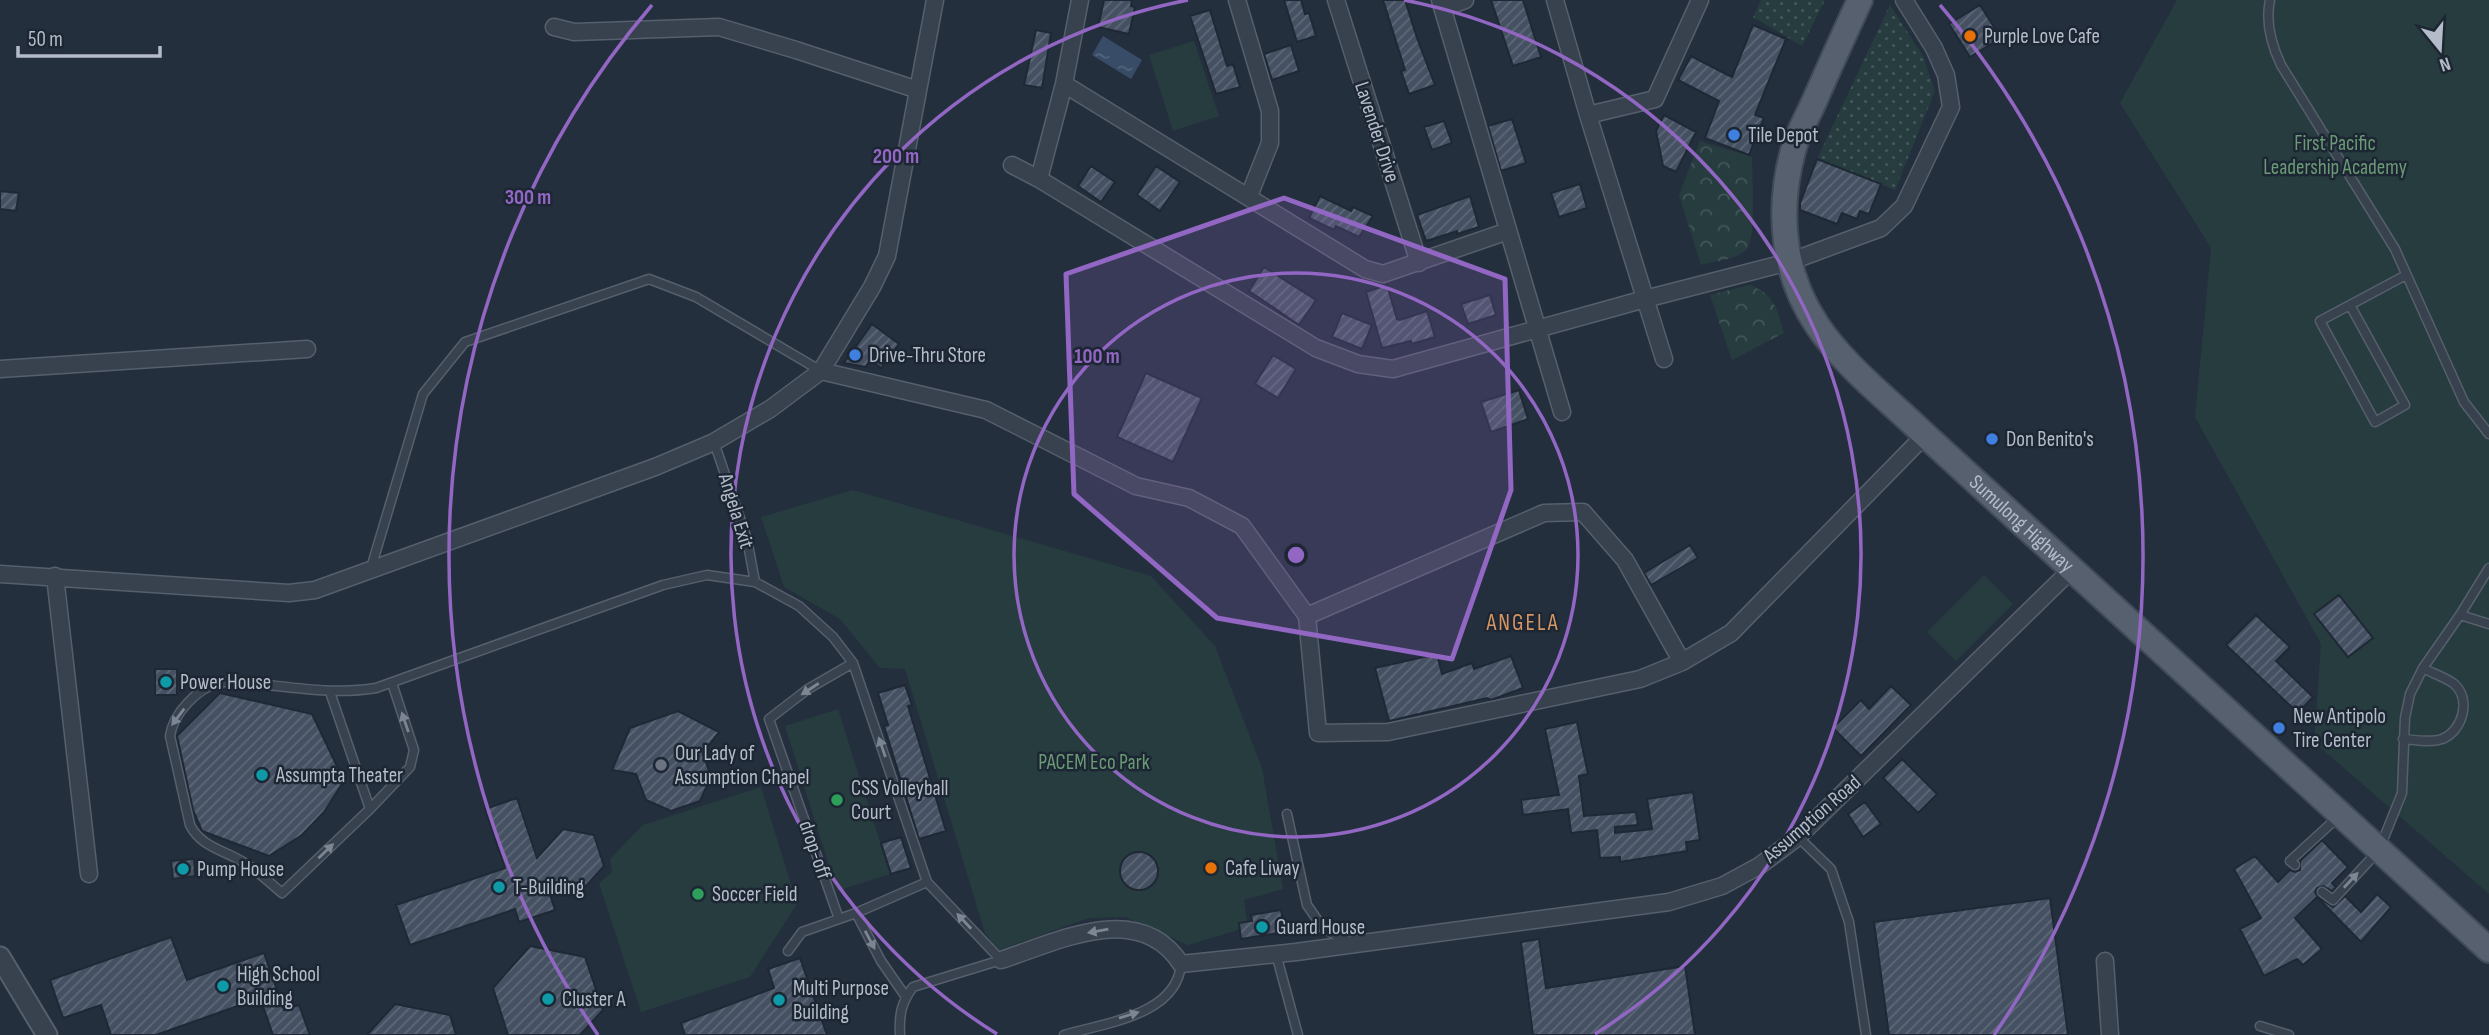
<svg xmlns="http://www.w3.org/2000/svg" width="2489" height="1035" font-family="'Sofia Sans Condensed',sans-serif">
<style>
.grass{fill:url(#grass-dots)}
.forest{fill:url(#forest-crowns)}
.park{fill:#263c3f}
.water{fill:url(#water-ripples)}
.building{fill:url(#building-hatch);stroke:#1f2835;stroke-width:2}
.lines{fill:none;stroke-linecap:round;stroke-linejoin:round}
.service-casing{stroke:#565f6c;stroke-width:11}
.minor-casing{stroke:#565f6c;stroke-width:19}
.tertiary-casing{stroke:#565f6c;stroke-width:23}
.primary-casing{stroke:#414a57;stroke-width:28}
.service{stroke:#38414e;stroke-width:8}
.minor{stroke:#38414e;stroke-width:16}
.tertiary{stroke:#38414e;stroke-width:19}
.primary{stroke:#56606e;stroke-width:24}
.oneway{fill:#7c8592}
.marked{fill:#9266c3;fill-opacity:0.2;stroke:#9266c3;stroke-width:5;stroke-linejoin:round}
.ring{fill:none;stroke:#9266c3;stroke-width:3.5}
.food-dot{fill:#e8710a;stroke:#1d2633;stroke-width:2.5}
.shop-dot{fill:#3f7fe0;stroke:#1d2633;stroke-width:2.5}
.culture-dot{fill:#0f9aa8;stroke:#1d2633;stroke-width:2.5}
.worship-dot{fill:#6b7280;stroke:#1d2633;stroke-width:2.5}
.leisure-dot{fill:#2e9e5b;stroke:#1d2633;stroke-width:2.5}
.labels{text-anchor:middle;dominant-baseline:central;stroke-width:5;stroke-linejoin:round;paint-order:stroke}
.poi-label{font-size:21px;fill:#b4bcc9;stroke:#1d2633;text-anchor:start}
.street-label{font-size:21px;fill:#b4bcc9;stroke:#1d2633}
.park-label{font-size:21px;fill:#6b9a76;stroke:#1d2633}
.neighbourhood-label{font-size:23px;letter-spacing:2px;fill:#d59563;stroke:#1d2633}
.centre{fill:#9266c3;stroke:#1d2633;stroke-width:3.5}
.ring-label{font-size:21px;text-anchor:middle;font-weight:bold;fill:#9266c3;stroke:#1d2633;stroke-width:5;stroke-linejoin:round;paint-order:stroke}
</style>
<defs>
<pattern id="grass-dots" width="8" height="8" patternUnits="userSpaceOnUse" patternTransform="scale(1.75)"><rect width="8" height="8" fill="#263c3f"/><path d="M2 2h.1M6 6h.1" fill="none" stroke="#435659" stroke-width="1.8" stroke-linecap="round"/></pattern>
<pattern id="forest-crowns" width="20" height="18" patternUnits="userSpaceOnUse" patternTransform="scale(1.75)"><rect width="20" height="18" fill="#263c3f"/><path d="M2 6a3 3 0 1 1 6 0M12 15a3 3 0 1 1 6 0" fill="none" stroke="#435659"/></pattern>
<pattern id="water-ripples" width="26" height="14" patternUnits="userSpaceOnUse" patternTransform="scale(1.75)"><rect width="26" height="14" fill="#394c67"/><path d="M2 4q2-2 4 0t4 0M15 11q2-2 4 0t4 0" fill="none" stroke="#53647b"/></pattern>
<pattern id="building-hatch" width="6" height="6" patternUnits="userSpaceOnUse" patternTransform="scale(1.75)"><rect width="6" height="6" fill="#455162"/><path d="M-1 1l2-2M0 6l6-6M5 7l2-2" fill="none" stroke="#5d6877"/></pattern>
</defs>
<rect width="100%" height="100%" fill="#242f3e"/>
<path class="grass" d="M1761 0H1825L1802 46 1753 17Z
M1890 5 1923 56 1935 91 1895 190 1817 159Z"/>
<path class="forest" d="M1700 141 1752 157C1752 173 1756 238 1747 249 1737 260 1714 261 1701 265L1679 195Z
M1750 285C1775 295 1777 309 1784 333L1732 360 1710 295Z"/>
<path class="park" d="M2177 0H2489V894L2314 742 2321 644 2195 417 2211 248 2120 103Z
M1194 41 1219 116 1173 131 1149 55Z
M853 490 1151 576 1215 646 1262 768 1283 889 1244 900 1248 927 1188 945 1125 917 1089 918 999 950 985 933 905 669 880 668 840 619 784 587 761 517Z
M1984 575 2013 604 1956 661 1927 632Z
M838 709 890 874 837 891 785 726Z
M761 787 797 904 750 977 641 1012 599 883 612 872 610 859 643 825Z"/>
<path class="water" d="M1103 36 1142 60 1131 79 1092 55Z"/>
<path class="building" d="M1104 0H1132L1131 6 1135 7 1129 34 1098 27Z
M1284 0H1301L1305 14 1309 13 1316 36 1297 42Z
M1383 0H1405L1417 38 1435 85 1409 94 1401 71 1405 70Z
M1491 0H1523L1541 57 1513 66Z
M1980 5 2001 38 1970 57 1949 24Z
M1210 10 1227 66 1233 64 1240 87 1216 94 1190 16Z
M1753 25 1786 39 1755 115 1764 118 1749 155 1705 138 1719 101 1678 80 1691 56 1732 77Z
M1036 30 1051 33 1042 88 1024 85Z
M1291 45 1299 71 1272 80 1264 54Z
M1664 115 1696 132 1676 172 1663 166 1656 131Z
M1512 119 1526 163 1501 171 1488 126Z
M1444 121 1452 143 1432 150 1424 127Z
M1817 159 1881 184 1869 214 1860 211 1857 219 1842 213 1837 224 1800 210V203Z
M1091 166 1115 182 1101 202 1078 186Z
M1156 166 1180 182 1160 211 1137 195Z
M1580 184 1587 208 1559 217 1551 193Z
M0 191 19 193 16 211 0 209Z
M1320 196 1351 211 1353 207 1373 216 1359 237 1336 226 1334 230 1309 218Z
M1470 196 1479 227 1457 234V231L1426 241 1417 215Z
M1264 267 1316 300 1299 325 1249 291Z
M1387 285 1397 319 1400 320 1427 311 1435 337 1412 344 1411 341 1382 348 1366 292Z
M1490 295 1496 315 1468 324 1461 304Z
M1342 313 1372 325 1362 349 1332 337Z
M872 324 899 344 881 368 870 360 866 367 844 363Z
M1273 355 1296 369 1278 398 1255 384Z
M1146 373 1202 398 1173 462 1117 437Z
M1519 390 1528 419 1491 432 1481 402Z
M1690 545 1698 558 1651 585 1644 573Z
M2339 595 2373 638 2348 657 2314 614Z
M2256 615 2290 647 2276 661 2313 697 2298 713 2226 645Z
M1437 654 1442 674 1472 663 1474 669 1511 656 1523 688 1491 700 1487 698 1389 721 1375 668Z
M155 669H177V695H155Z
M905 685 912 705 908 706 946 831 919 839 884 726 888 725 878 693Z
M1891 686 1911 705 1861 756 1833 728 1861 700 1869 709Z
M220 693 312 714 344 781 324 812 302 835 269 856 202 831 193 810 177 736Z
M678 711 719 732 703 753 711 777 700 801 671 811 646 800 636 774 612 770 630 728Z
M1577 722 1588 774 1579 776 1584 816 1636 812 1638 825 1615 827V833L1652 829 1647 799 1693 792 1700 840 1686 842 1687 851 1620 862V857L1600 858 1597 830 1571 833 1568 809 1523 815 1521 800 1559 795 1545 729Z
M1902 759 1937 794 1918 813 1883 778Z
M517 798 537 858 563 829 594 835 604 866 583 889 546 882 555 910 519 922 515 909 410 945 396 905 505 868 485 809Z
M1865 802 1881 824 1863 837 1848 814Z
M901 837 911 868 891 874 881 843Z
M2322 840 2348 867 2332 883 2336 887 2332 891 2323 886 2317 888 2315 892 2318 897 2333 907 2345 896 2361 912 2377 894 2391 907 2361 942 2317 897 2295 918 2322 949 2303 965 2297 959 2264 976 2240 929 2261 918 2234 869 2255 856 2278 882 2290 870 2295 872 2300 870V861Z
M1120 871a19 19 0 1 1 38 0a19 19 0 1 1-38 0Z
M194 859 195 876 173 879 171 861Z
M2050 898 2068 1035H1889L1874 922Z
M1281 910 1285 932 1241 939 1239 923 1252 921 1251 915Z
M171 937 187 980 264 953 284 1010 299 1005 310 1035H273L260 998 156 1035H111L101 1005 63 1018 50 980Z
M1539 939 1546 988 1685 966 1695 1035H1533L1521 942Z
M530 946 585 957 603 1010 580 1035H508L493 988Z
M800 958 827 1035H685L681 1023 774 988 768 969Z
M395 1004 450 1015 456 1035H367Z"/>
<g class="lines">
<defs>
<path id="service" d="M2270 0C2265 23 2271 44 2281 65L2395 249 2464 402 2489 434
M2350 305 2405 405 2375 422 2320 321 2406 275
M714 442 747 539 755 582
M371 568 423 394 465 342 649 279 696 297 821 371
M2460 615 2489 568
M853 663 808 689 769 719 839 919 856 913 881 961 906 997
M392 683 414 750 410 767 370 809 282 893C269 882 257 870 243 862 224 850 201 847 190 825L170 736C173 714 197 688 219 683 235 679 252 683 268 685 304 689 339 694 376 688L663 585 707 575 755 582 799 606 833 637 853 663 927 882 1001 960 913 987C901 1003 899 1015 900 1035
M330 692 370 809
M2403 739C2416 740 2430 743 2442 739 2463 731 2472 698 2453 683 2444 677 2432 673 2423 668
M1287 814 1307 905 1323 928 1350 943
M1798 837 1831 869 1849 922 1866 1035
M2295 865 2290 861 2338 817
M2322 892 2333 900 2379 850 2402 793 2405 718 2410 694 2423 668 2460 615 2489 624
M856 913 927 882
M788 951 802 932 839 919
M1276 954 1298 1035
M2260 1026 2289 1035
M1064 1035C1105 1023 1177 1015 1181 964"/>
<path id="minor" d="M1237 0 1270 111V143L1249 196
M1336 0 1419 263
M1440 0 1562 412
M1555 0 1588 115 1664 359
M1444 8 1465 0
M554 27 574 32 719 27 796 50 918 90
M1064 84 1365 269 1383 274 1508 231
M1588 115 1655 99 1700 0
M1012 165 1039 179 1316 348 1358 364 1393 369 1645 299 1789 262 1881 228 1904 206 1951 107 1946 75 1934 48 1904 0
M1039 179 1064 84 1080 0
M0 369 307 349
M821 371 986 410 1136 486 1189 498 1242 526 1307 616 1318 733 1388 732 1640 679 1682 662 1731 633 1925 435
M0 574 289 593 315 590 655 467 714 442 770 409 821 371 872 287 887 256 935 0
M55 576 89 874
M1307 616 1544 513 1583 512 1625 560 1682 662
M1001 960C1057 942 1139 899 1181 964L1296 952 1669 902 1722 886 1759 866 1798 837 2073 568
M2105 961 2110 1035"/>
<path id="tertiary" d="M0 957 47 1035"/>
<g id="primary">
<path id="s1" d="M1860 0C1844 34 1829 68 1814 102 1807 118 1797 134 1793 151 1777 210 1782 273 1817 325 1845 367 1889 400 1925 435L2489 950"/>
</g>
</defs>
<use href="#service" class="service-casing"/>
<use href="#minor" class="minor-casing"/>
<use href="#tertiary" class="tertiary-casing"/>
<use href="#primary" class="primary-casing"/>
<use href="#service" class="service"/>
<use href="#minor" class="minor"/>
<use href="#tertiary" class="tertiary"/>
<use href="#primary" class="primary"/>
</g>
<defs><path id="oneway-solid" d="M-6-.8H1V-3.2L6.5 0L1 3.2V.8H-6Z" transform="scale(1.75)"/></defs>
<g class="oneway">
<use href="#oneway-solid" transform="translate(810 689) rotate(147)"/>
<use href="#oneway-solid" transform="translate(178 717) rotate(127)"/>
<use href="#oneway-solid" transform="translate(405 722) rotate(-109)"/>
<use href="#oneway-solid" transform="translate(882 747) rotate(-109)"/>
<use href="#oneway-solid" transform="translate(326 851) rotate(-44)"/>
<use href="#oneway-solid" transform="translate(2351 880) rotate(-47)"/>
<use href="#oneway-solid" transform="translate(964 921) rotate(-133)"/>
<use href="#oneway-solid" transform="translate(1098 931) rotate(170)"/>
<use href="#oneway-solid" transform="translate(870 940) rotate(62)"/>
<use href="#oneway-solid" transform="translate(1129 1015) rotate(-17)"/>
</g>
<path class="marked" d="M1284 198 1505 279 1511 490 1452 659 1217 618 1074 494 1066 274Z"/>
<g class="ring">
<circle cx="1296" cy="555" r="282"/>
<path d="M997 1034A565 565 0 0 1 1188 0M1404 0A565 565 0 0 1 1595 1034"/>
<path d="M598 1035A847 847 0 0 1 652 5M1940 5A847 847 0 0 1 1994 1035"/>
</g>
<g class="food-dot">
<circle cx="1970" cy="36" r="7"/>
<circle cx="1211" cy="868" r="7"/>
</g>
<g class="shop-dot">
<circle cx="1734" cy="135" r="7"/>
<circle cx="855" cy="355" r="7"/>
<circle cx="1992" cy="439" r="7"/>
<circle cx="2279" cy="728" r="7"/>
</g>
<g class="culture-dot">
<circle cx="166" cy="682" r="7"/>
<circle cx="262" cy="775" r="7"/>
<circle cx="183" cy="869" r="7"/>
<circle cx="499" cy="887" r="7"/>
<circle cx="1262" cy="927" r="7"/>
<circle cx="223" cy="986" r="7"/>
<circle cx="548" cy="999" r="7"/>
<circle cx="779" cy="1000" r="7"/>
</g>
<circle class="worship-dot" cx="661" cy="765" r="7"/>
<g class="leisure-dot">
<circle cx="837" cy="800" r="7"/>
<circle cx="698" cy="894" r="7"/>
</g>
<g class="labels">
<g class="poi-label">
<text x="1984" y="36">Purple Love Cafe</text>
<text x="1748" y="135">Tile Depot</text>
<text x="869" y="355">Drive-Thru Store</text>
<text x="2006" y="439">Don Benito's</text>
<text x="180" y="682">Power House</text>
<text x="2293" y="716">New Antipolo<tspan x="2293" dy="24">Tire Center</tspan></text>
<text x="675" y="753">Our Lady of<tspan x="675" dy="24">Assumption Chapel</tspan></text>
<text x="276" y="775">Assumpta Theater</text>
<text x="851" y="788">CSS Volleyball<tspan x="851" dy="24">Court</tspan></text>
<text x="1225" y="868">Cafe Liway</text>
<text x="197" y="869">Pump House</text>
<text x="513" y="887">T-Building</text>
<text x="712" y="894">Soccer Field</text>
<text x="1276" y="927">Guard House</text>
<text x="237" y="974">High School<tspan x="237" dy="24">Building</tspan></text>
<text x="793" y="988">Multi Purpose<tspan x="793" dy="24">Building</tspan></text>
<text x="562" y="999">Cluster A</text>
</g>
<g class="street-label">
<text transform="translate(1377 132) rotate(72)">Lavender Drive</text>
<text transform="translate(736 511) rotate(73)">Angela Exit</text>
<text stroke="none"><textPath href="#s1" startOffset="632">Sumulong Highway</textPath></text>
<text transform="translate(1812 819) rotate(-41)">Assumption Road</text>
<text transform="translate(815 850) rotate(71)">drop-off</text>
</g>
<g class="park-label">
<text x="2335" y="143">First Pacific<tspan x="2335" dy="24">Leadership Academy</tspan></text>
<text x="1094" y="762">PACEM Eco Park</text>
</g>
<g class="neighbourhood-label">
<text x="1523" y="623">ANGELA</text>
</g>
</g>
<circle cx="1296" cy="555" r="10" class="centre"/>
<g class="ring-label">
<text x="896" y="163">200 m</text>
<text x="528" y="204">300 m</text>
<text x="1097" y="363">100 m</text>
</g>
<g transform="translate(2440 49) rotate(162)" stroke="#1d2633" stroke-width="5" paint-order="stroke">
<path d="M0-5L12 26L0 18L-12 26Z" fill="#b4bcc9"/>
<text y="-10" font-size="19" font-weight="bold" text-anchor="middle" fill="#b4bcc9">N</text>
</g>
<path d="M18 46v10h142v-10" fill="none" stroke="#b4bcc9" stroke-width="3.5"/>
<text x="28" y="46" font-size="21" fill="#b4bcc9" stroke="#1d2633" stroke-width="5" paint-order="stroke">50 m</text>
</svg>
